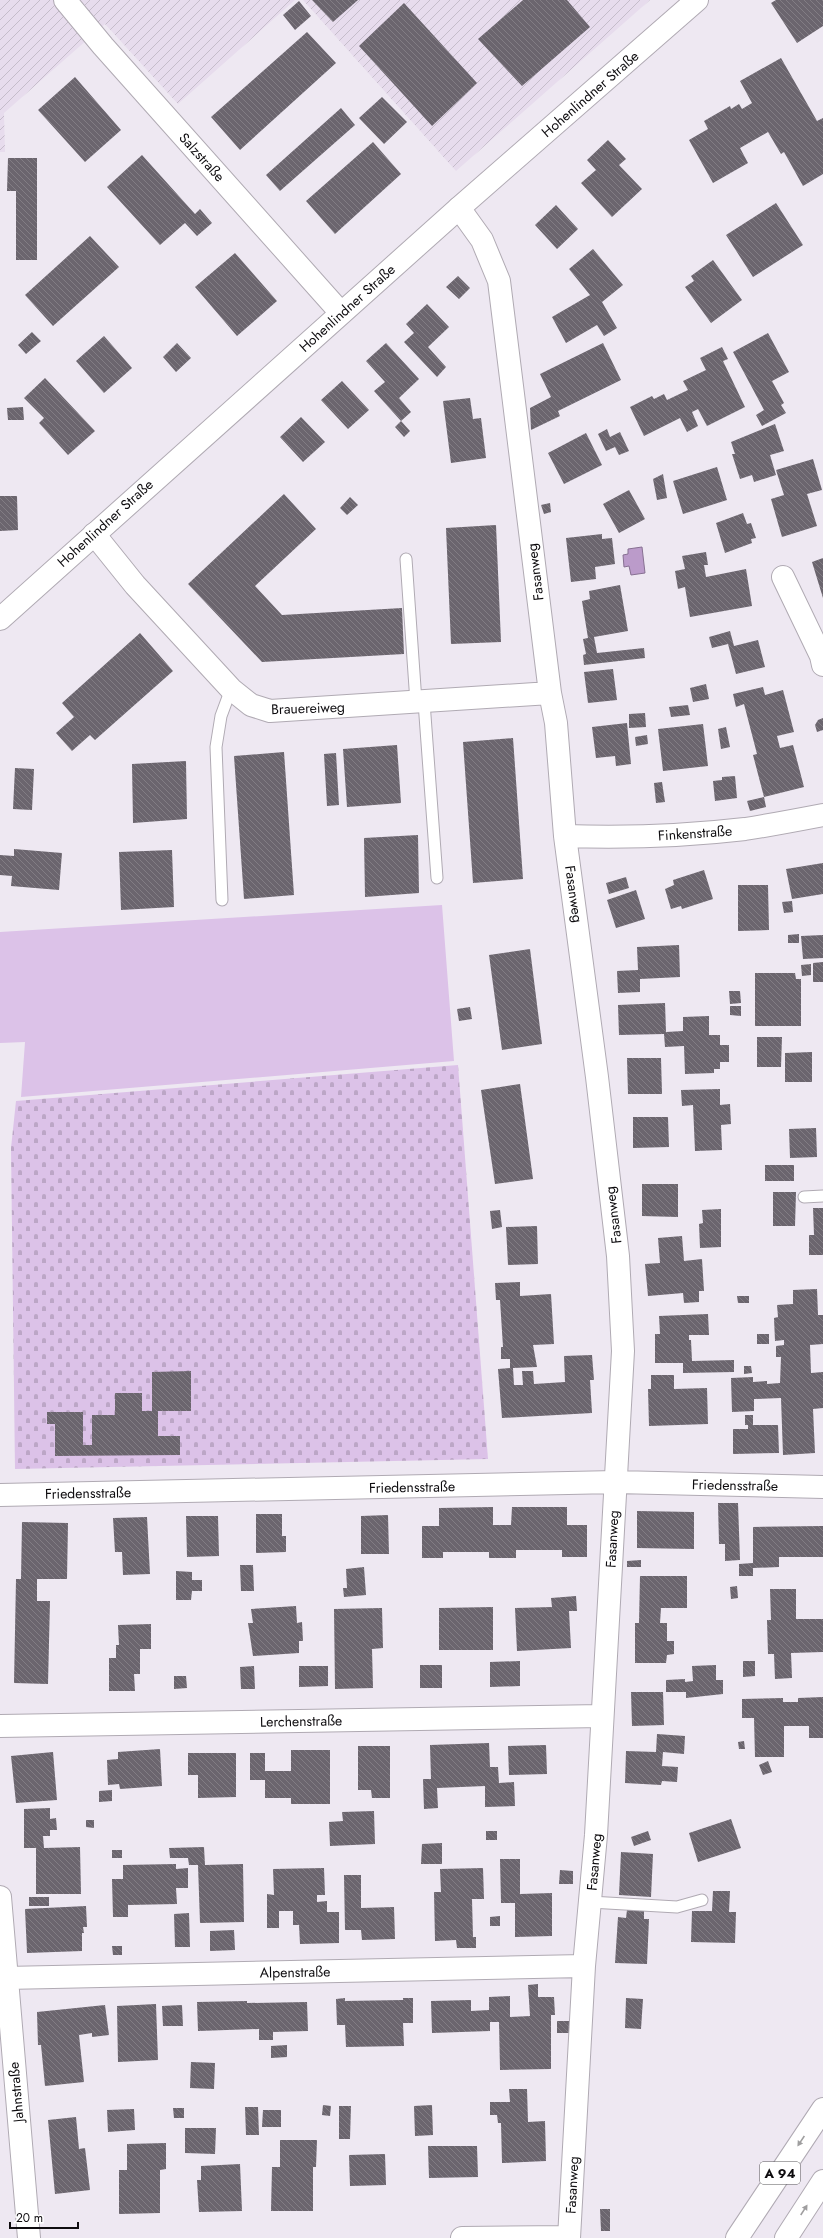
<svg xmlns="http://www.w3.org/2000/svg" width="823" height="2238" font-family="Jost,sans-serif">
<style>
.industrial{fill:url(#industrial-furrows)}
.grass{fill:#dcc2e8}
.cemetery{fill:url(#cemetery-stones)}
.water{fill:#bb9bca;stroke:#877092}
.building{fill:url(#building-back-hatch)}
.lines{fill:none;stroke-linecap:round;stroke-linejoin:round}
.lane-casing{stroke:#b0aab3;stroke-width:13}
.street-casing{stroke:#b0aab3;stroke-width:24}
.secondary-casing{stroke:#b0aab3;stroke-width:24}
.highway-casing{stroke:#b0aab3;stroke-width:24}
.lane{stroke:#fff;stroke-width:11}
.street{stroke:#fff;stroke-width:22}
.secondary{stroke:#fff;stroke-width:22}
.highway{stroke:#fff;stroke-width:22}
.oneway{fill:#9f9e9f}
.labels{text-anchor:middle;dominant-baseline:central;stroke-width:3.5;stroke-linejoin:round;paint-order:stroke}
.shield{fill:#fff;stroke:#565557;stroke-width:1}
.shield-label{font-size:13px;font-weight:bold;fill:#0e0c0f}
.street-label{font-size:14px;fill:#0e0c0f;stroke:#fff}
</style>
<defs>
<pattern id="industrial-furrows" width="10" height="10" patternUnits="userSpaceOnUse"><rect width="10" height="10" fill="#e7dced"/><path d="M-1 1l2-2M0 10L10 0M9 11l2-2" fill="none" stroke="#c5bcca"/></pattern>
<pattern id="cemetery-stones" width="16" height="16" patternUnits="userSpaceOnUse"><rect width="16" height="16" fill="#dcc2e8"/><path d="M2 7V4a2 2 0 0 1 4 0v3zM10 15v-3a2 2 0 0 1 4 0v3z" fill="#bca6c6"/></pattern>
<pattern id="building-back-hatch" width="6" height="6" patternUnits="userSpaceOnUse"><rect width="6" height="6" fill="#6b656e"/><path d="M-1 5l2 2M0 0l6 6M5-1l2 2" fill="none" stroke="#827d84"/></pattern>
</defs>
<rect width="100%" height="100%" fill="#eee8f2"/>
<path class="industrial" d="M0 0H295L178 104 105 24 4 113 5 152H0Z
M303 0H650L456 171Z"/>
<path class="grass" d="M442 905 454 1061 21 1097 25 1042 0 1043V932Z"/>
<path class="cemetery" d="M458 1065 488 1459 15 1469 11 1148 16 1101Z"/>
<path class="water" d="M642 547 645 573 631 575 629 566 624 567 623 555 628 554V549Z"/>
<path class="building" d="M312 0H358L333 22Z
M523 0H567L590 27 522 86 478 39Z
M776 0H823V26L797 43 771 3Z
M299 1 311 16 295 30 283 15Z
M404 3 477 83 432 126 359 46Z
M307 32 336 63 240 150 211 117Z
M781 58 817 121 823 118V174L803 186 784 152 781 154 768 132 740 148 748 163 713 183 689 140 708 129 704 121 730 106 731 109 739 104 742 109 752 103 740 81Z
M75 77 121 130 85 162 38 110Z
M382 97 407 122 384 144 359 118Z
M341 108 355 125 280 191 266 175Z
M608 140 626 159 619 165 642 189 612 217 581 183 596 170 587 160Z
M373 142 401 174 335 234 306 201Z
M142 155 195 214 200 209 212 223 197 236 185 223 160 245 107 187Z
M8 158H37V260H16V191H7Z
M776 203 803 245 753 277 726 235Z
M556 205 578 229 557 249 535 225Z
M90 236 119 267 53 326 25 295Z
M593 249 623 285 602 302 617 328 604 336 597 325 566 343 552 317 590 295 569 269Z
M235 253 277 301 237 336 195 287Z
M713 260 742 300 711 323 685 287 694 281 691 276Z
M458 276 470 288 459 299 446 287Z
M427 304 449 327 428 347 446 367 437 377 404 342 414 333 406 324Z
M32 332 41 341 26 354 18 345Z
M768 333 789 372 772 381 784 403 781 405 786 413 762 426 756 415 764 410 733 352Z
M104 336 132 368 104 393 76 361Z
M177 343 191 358 176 372 163 357Z
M386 343 419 379 399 398 411 412 401 421 374 391 385 382 366 361Z
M603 343 621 380 558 411 560 416 531 430 530 408 551 397 540 374Z
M722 347 728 359 723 361 745 407 707 426 698 409 692 412 698 426 687 432 680 418 644 436 630 407 652 396 654 399 664 394 667 400 688 390 683 381 706 370 700 358Z
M45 378 95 431 68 455 39 423 44 418 24 398Z
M342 381 369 410 348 429 321 400Z
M470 398 473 419 481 418 486 458 451 463 443 401Z
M23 407 24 420H8L7 408Z
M301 417 325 442 303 462 280 437Z
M401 421 410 431 404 437 395 427Z
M775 424 784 451 770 455 776 475 754 482 752 475 740 479 732 454H735L731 442Z
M607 429 610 437 620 432 629 451 619 455 615 447 606 451 598 434Z
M586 433 602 465 564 484 548 453Z
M813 459 822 490 807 494 817 526 782 537 771 499 784 495 776 470Z
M717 467 727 500 683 514 673 481Z
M663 474 667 498 657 500 653 479Z
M629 490 645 519 619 533 603 504Z
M284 494 316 529 255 586 282 615 402 608 404 654 262 662 188 584Z
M0 496H17L18 530 0 531Z
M350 497 358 505 347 515 340 508Z
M550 503 551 512 544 514 541 505Z
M743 513 747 524 751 523 756 538 751 539 752 543 725 553 716 523Z
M496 525 501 642 451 644 446 528Z
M602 534V539L612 538 615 564 595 567 596 579 571 582 566 538Z
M706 552 708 565H704L706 577 746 569 752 606 690 617 685 587 678 589 675 571 685 569 682 556Z
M823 558V598L812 562Z
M620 585 628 631 594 637 597 653 644 648 645 658 584 665 583 655 586 654 583 639 588 638 582 601 590 599 589 591Z
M730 631 734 646 758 640 765 667 736 674 728 644 712 648 709 637Z
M140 633 173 671 95 740 90 735 72 751 56 733 74 717 62 703Z
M613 669 617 700 588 703 584 672Z
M706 684 709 699 693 702 690 688Z
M763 687 765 695 783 690 794 732 777 736 780 748 793 745 804 787 764 797 766 807 750 811 747 801 764 797 753 755 757 754 744 704 736 707 733 694Z
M688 705 690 715 671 717 669 707Z
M645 713 646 727 629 728V714Z
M823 718V730L817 732 815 725 818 720Z
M627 723 631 764 616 766 615 756 596 758 592 727Z
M703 724 708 766 663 771 658 729Z
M726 727 730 747 721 749 718 729Z
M647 735 648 744 636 746 635 737Z
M513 738 523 879 473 883 463 742Z
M397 745 401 803 347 807 343 749Z
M284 752 294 895 244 899 234 756Z
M336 753 339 805 327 806 324 754Z
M186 761 187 819 133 823 132 764Z
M15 768 34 769 32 810 13 809Z
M735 776 737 798 715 801 713 781 722 780V777Z
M662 782 665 802 656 803 654 783Z
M418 835 419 893 365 897 364 838Z
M14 849 62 853 59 890 11 886 12 876 0 875V855L14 856Z
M172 850 174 907 121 910 119 852Z
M823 863V894L792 899 786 869Z
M704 870 713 899 682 909 681 906 671 909 665 889 674 885 673 880Z
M626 877 629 888 609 894 606 883Z
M738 885H768L769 930 738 931Z
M636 890 645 919 616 928 607 900Z
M792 901 793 912 784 913 782 902Z
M799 934V943H788V935Z
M823 935V958L803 959 801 936Z
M679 945 680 977 640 979V992L618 993 617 971 638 970 637 947Z
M530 949 542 1044 502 1050 489 955Z
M823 962V982H813V963Z
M811 964V975L802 976 801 965Z
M755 973H795L796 979H801V1026H755Z
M729 991H740L741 1003 730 1004Z
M665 1003 666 1032 683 1031V1017L709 1016V1035H720V1045H729V1062H720V1069H714V1073L685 1074 684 1046 665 1047 664 1034 619 1035 618 1005Z
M730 1006H741V1016L730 1015Z
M470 1007 472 1019 459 1021 457 1009Z
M757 1037H782L781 1067H757Z
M812 1052V1082H785V1053Z
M627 1058H661L662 1094H628Z
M520 1084 533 1179 495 1184 481 1090Z
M720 1089V1105L730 1104 731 1124 721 1125 722 1150 695 1151 693 1105 682 1106 681 1090Z
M633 1117H668L669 1147 633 1148Z
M816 1128 817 1157 790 1158 789 1129Z
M765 1165H794V1181H765Z
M642 1184H678V1217L642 1216Z
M773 1192H796L795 1226H773Z
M813 1208H823V1255H809V1235H814Z
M721 1209V1247L700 1248 699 1224 703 1223 702 1210Z
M500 1210 502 1227 492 1229 490 1211Z
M537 1226 538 1264 508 1265 506 1227Z
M682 1236 684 1261 702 1259 704 1291H699V1302L684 1303 683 1293 648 1296 645 1264 660 1263 658 1238Z
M520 1282V1296L551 1294 554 1344 533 1345 537 1367 513 1368 514 1385H523L522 1371H533L534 1384 565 1382 564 1356 592 1355 594 1380H590L592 1413 502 1418 498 1369 510 1368V1359H501V1347H503L500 1300H496L495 1283Z
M817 1289 818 1315H823V1344L810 1345 811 1373 823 1372V1408L813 1409 815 1453 783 1455 781 1398 754 1399V1411L732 1412 731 1378 753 1377V1382L767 1381V1384L780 1383 781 1357H776V1346L784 1345V1340L775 1341 774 1318 778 1317 777 1305 793 1304V1290Z
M737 1296H749V1303H738Z
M708 1314 709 1335H689V1340H691L692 1361 734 1360V1372L683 1373V1363H655V1334H660L659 1316Z
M757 1334H769V1344H757Z
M744 1366H751L752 1373 744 1374Z
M191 1371V1411H158V1436H180V1455L55 1456V1424H47V1412H83V1445H92V1415H115V1393H142V1411H152V1372Z
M651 1375H674V1389L707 1388 708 1424 649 1426 648 1389H651Z
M745 1415H753V1425H778L779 1453 733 1454V1429H748V1425H745Z
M718 1503H738L740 1560 725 1561V1544H719Z
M493 1507V1525H511L512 1507H567V1525H587V1557H562V1550H516V1558H489V1552H443V1558H422V1526H439V1508Z
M637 1511 694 1512V1549L637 1548Z
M256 1514H282V1536H286V1552L256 1553Z
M388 1515 389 1554H361V1516Z
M186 1516H218L219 1556 187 1557Z
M147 1517 150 1574 123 1575 122 1552H115L113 1518Z
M22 1522 68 1523 67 1579H37V1601H50L48 1684 14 1683 16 1579H21Z
M823 1526V1557H779V1567L753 1568V1576H739V1564L753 1563V1527Z
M641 1560V1567H627V1561Z
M240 1565H253L254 1591H241Z
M364 1567 366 1595 344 1597 343 1588H347L346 1569Z
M176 1571 192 1572V1580H202V1591H192L191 1600H176Z
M640 1576H687V1608H661L660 1623H667V1641H674V1654L667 1655 666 1663H635V1623H639Z
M737 1586 738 1598 731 1599 730 1587Z
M770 1589H796V1619H823V1652L791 1653 792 1678 775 1679 774 1654H768L767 1620H771Z
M576 1596 577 1611H569L571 1648 517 1651 515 1608 552 1607 551 1598Z
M296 1606 297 1623 302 1622 303 1641H299V1653L253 1656 248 1623H253L251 1609Z
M493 1607V1650H439V1608Z
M382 1608 383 1648 372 1649 373 1688 335 1689 334 1609Z
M151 1624V1649H140V1674H134L135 1691H109V1658H116V1645H119L118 1625Z
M520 1661V1686L490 1687V1662Z
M743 1661H755V1676L743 1677Z
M420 1665H442V1688H420Z
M716 1665V1680H723V1694L686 1698V1692H666V1680L685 1679V1682L693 1681 692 1666Z
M254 1666 255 1689H241L240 1667Z
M299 1666H328V1686L299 1687Z
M174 1676H186L187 1688 174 1689Z
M631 1692H663L664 1725 632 1726Z
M823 1697V1738H809V1726H784V1757H755L754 1718H742V1699L783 1698V1702H798V1698Z
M657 1734 685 1736 684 1754 663 1752 662 1766 678 1767 677 1782 662 1781 661 1785 625 1783 626 1751 656 1752Z
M744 1741 745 1749H739L738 1742Z
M489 1743 490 1767H498L499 1783 514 1782 515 1806 485 1807V1786L437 1788 438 1808 424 1809 423 1779H431L430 1745Z
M546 1745 547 1774 509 1775 508 1746Z
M358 1746H390V1798H372L371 1790H358Z
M160 1749 162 1786 120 1789 119 1784 108 1785 107 1760 118 1759V1752Z
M291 1750H330V1804H291V1798H265V1780H250V1753H265V1771H291Z
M53 1752 57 1800 16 1803 11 1756Z
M188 1753H236V1797L198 1798V1775H188Z
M768 1761 772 1772 763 1775 759 1765Z
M112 1790V1801L99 1802V1791Z
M50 1808V1819L56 1818 57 1830H50V1836H43L44 1848 80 1847 81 1894H36V1848H24V1809Z
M374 1811 375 1844 330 1846 329 1822 343 1821 342 1812Z
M731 1819 741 1848 698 1862 689 1833Z
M86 1820H94V1828L86 1827Z
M486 1831H497V1840H486Z
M648 1831 651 1840 634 1846 631 1837Z
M442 1843V1864H421L422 1844Z
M204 1847 205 1865 243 1864 244 1922 200 1923 198 1865H189L188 1858H170L169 1848Z
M112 1850H122V1858H112Z
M621 1852 653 1854 651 1897 619 1895Z
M500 1859H520V1894L552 1893V1936L515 1937V1903H501Z
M176 1864V1869L188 1868V1888H176L177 1904 128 1905V1917H113L112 1879H123V1865Z
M324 1868 325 1895H317V1902L327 1901V1912H339V1943L300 1944 299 1925H293V1911H279V1928H267V1894L274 1895 273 1869Z
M483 1868 484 1899H472L473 1937H476V1948H457L456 1940 435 1941 434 1892H441L440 1869Z
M560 1870 573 1871V1884H559Z
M344 1875H361V1908L394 1907 395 1939 362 1940 361 1930H345Z
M713 1891H730L729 1912H736L735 1943 691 1942 692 1911H712Z
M29 1897H49V1906H29Z
M86 1906 87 1927H83L84 1933H82V1951L27 1953 25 1909Z
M627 1910H644V1919H649L647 1964 615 1963 618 1917 626 1918Z
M189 1913 190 1947H175L174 1914Z
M500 1916V1926H490V1917Z
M234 1930 235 1950 210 1951V1931Z
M112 1946H122V1955H113Z
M538 1984V1997H554L555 2015H551V2069L500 2070 499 2022H490V2031L432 2033 431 2001 471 2000V2011L489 2010V1997L510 1996V2017L530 2016 528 1985Z
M345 1998V2001L403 2000V1998H413V2023H403L404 2046 346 2047 345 2025H337L336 1999Z
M626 1998 643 1999 641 2029 625 2028Z
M247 2001V2003L307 2002 308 2031 273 2032V2040H259V2029L198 2031 197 2002Z
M156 2004 158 2060 118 2062 117 2006Z
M105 2005 109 2035 92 2037V2033L79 2035 84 2082 45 2086 41 2045H38L37 2012Z
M182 2005 183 2026H163L162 2006Z
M557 2021H569V2033H557Z
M287 2045V2057L271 2058V2046Z
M191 2062 215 2063 214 2089 190 2088Z
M509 2089H527L528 2122 545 2121 546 2161 502 2163 501 2123H498L497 2115H490V2102H510Z
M323 2105 331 2106 330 2116 322 2115Z
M432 2105 433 2135 415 2136 414 2106Z
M339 2106H351L350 2139H339Z
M245 2107H258L259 2135H246Z
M173 2108H184V2118H174Z
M134 2109 135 2130 108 2132 107 2110Z
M263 2110H281V2127H262Z
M76 2117 79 2149 85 2148 90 2190 55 2194 48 2120Z
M185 2128H216L215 2154 185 2153Z
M280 2140H317L316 2167H313V2211H271L272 2167H280Z
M166 2143V2169L160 2170V2213L119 2214V2170H127V2144Z
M428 2146H477L478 2177 429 2178Z
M385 2154 386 2185 350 2186 349 2155Z
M240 2164 242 2211 199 2212 197 2180H201V2166Z
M600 2209H610V2231H601Z"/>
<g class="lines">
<defs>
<path id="lane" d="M406 559 416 702
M424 702 437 878
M222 900 216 747 221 716 231 689
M804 1197 823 1196
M590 1902 677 1907 702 1900"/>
<path id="street" d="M65 0 103 46 341 313
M459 208 482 240 499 281 550 693 556 723 565 836 597 1077 618 1256 623 1351 596 1835 584 1966 569 2238
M94 534 135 585 231 689 251 705 270 711 550 693
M783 577 821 656 823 665
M565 836C625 838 685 836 745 829 771 825 797 820 823 815
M0 1495 616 1482 823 1487
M0 1726 602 1716
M0 1897 29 2238
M5 1978 584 1966
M462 2238 569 2237"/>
<path id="secondary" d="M0 619 459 208 697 0"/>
<path id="highway" d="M737 2238 823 2109
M786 2238 823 2181"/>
</defs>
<use href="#lane" class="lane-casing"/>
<use href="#street" class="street-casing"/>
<use href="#secondary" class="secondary-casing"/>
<use href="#highway" class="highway-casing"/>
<use href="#lane" class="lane"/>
<use href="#street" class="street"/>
<use href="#secondary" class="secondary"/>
<use href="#highway" class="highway"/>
</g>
<defs><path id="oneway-solid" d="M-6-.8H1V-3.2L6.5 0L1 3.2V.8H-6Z"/></defs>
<g class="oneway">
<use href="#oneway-solid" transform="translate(801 2141) rotate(124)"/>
<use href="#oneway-solid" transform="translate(804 2210) rotate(-57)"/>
</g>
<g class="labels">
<rect class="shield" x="760" y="2162" width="40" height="22" rx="3"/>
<g class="shield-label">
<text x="780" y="2173">A 94</text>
</g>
<g class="street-label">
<text transform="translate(590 94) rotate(-41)">Hohenlindner Straße</text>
<text transform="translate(202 157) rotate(48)">Salzstraße</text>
<text transform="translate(347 308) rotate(-42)">Hohenlindner Straße</text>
<text transform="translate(105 523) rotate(-42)">Hohenlindner Straße</text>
<text transform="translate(535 572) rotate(-97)">Fasanweg</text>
<text transform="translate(308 708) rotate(-2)">Brauereiweg</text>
<text transform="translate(695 833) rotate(-4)">Finkenstraße</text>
<text transform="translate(574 894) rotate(82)">Fasanweg</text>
<text transform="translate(613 1215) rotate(-97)">Fasanweg</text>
<text transform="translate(735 1485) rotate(1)">Friedensstraße</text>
<text transform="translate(412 1487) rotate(-1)">Friedensstraße</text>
<text transform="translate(88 1493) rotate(-1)">Friedensstraße</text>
<text transform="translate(612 1539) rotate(-87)">Fasanweg</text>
<text transform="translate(301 1721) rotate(-1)">Lerchenstraße</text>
<text transform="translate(594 1862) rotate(-85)">Fasanweg</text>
<text transform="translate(295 1972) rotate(-1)">Alpenstraße</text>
<text transform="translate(16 2092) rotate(-95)">Jahnstraße</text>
<text transform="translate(572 2185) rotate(-87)">Fasanweg</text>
</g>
</g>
<path d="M10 2222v6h68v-6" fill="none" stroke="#0e0c0f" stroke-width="2"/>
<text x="16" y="2222" font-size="12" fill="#0e0c0f" stroke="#ffffff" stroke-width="3" paint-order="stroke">20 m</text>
</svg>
